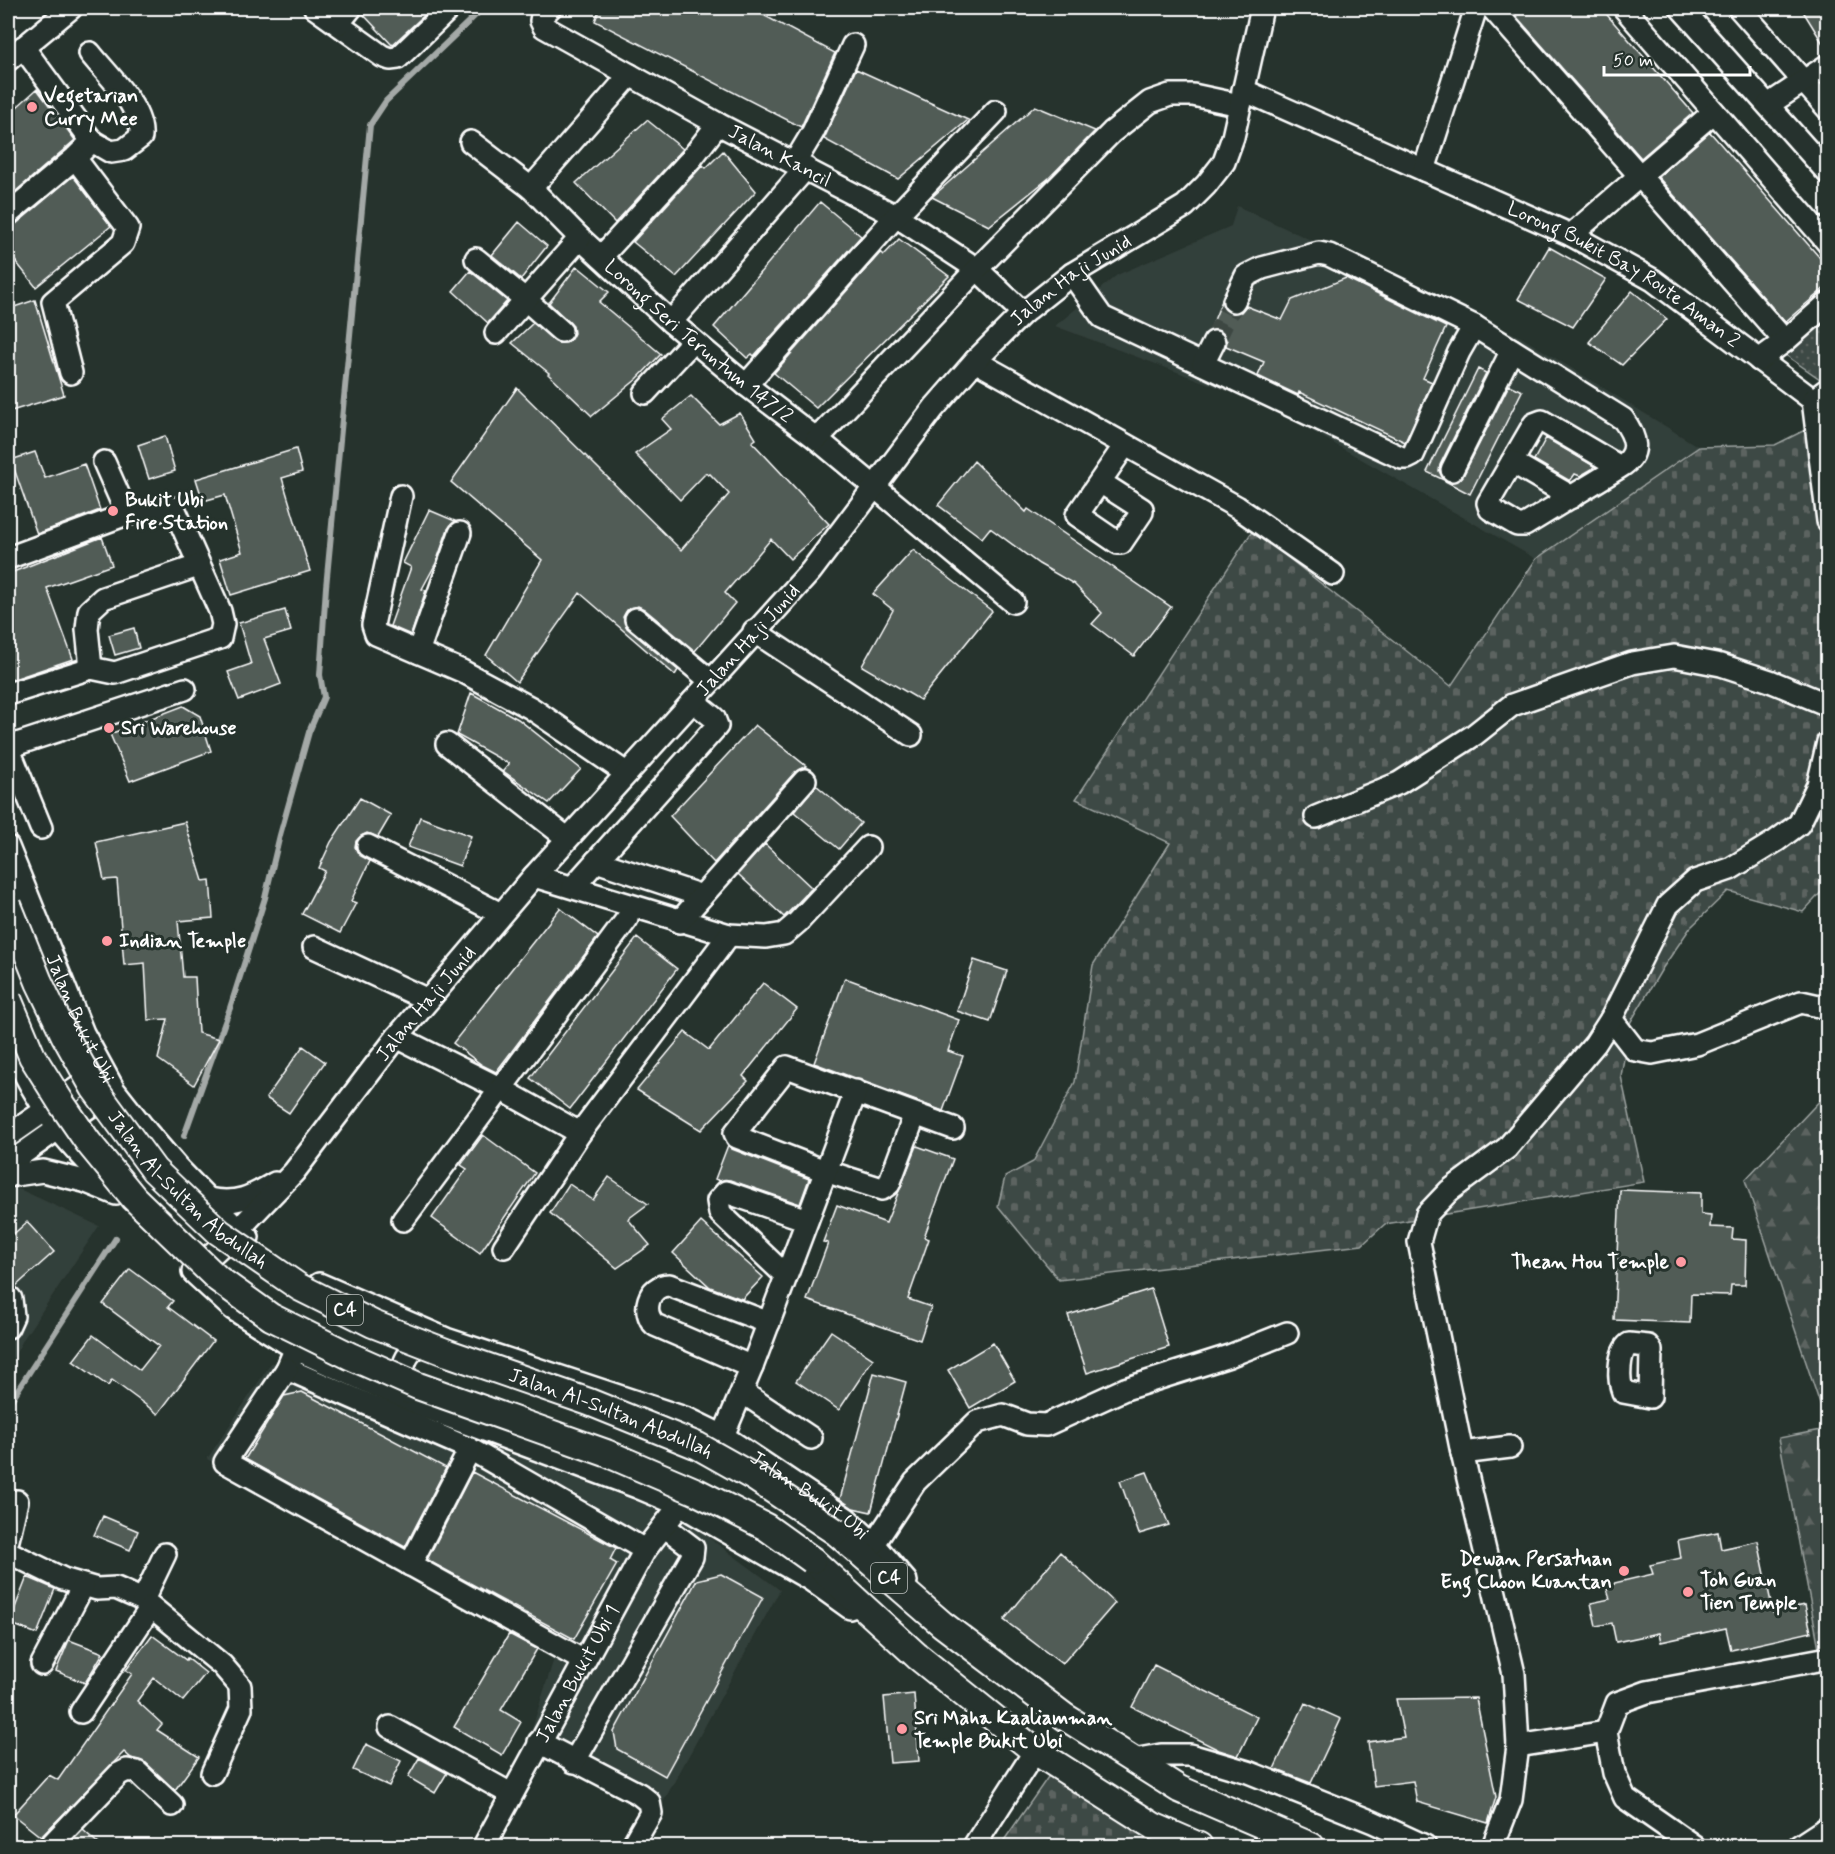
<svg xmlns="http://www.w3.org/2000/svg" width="1835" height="1854" font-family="Mynerve,sans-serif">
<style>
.built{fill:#333f3a}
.forest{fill:url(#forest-firs);stroke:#9ea4a2;stroke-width:1.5}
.cemetery{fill:url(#cemetery-stones);stroke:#9ea4a2;stroke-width:1.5}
.park{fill:url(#park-dots);stroke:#9ea4a2;stroke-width:1.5}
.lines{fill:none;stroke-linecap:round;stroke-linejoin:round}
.stream{stroke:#a4a9a7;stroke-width:6}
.building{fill:#515c57;stroke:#fff;stroke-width:1.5}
.minor-tunnel{stroke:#3c4742;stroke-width:21;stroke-dasharray:21 10;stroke-linecap:butt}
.minor-casing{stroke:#fff;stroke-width:26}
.major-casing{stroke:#fff;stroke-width:30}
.minor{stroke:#26332d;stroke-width:21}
.major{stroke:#26332d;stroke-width:26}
.major-bridge-casing{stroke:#fff;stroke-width:30;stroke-linecap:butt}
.major-bridge{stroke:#26332d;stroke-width:26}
.poi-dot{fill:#ff9aa2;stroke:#26332d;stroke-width:2}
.labels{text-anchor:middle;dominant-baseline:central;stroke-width:6;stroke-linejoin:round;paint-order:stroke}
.shield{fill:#26332d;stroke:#bec2c0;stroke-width:1.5}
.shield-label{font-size:18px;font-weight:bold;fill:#fff}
.poi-label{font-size:20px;font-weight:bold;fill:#fff;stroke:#26332d;text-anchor:start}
.street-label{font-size:20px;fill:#fff;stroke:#26332d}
</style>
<defs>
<pattern id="forest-firs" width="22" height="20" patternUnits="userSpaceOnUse" patternTransform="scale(1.5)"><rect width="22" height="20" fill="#3e4944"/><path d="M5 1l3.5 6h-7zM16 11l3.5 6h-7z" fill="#5b6460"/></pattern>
<pattern id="cemetery-stones" width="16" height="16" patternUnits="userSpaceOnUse" patternTransform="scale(1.5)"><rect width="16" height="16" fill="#3e4944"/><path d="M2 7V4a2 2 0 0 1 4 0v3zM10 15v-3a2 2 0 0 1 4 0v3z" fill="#5b6460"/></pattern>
<pattern id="park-dots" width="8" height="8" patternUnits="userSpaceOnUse" patternTransform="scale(1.5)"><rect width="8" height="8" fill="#3e4944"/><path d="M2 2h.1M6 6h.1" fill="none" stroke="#5b6460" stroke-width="1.8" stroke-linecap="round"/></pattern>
</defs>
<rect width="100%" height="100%" fill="#26332d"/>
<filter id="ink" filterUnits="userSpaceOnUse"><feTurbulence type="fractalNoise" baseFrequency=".0167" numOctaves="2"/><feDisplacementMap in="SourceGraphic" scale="12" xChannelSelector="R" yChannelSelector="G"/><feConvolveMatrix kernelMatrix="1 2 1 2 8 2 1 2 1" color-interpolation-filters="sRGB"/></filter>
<g filter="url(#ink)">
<path class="built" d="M1237 206 1521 337 1699 447 1536 559 1270 407 1055 326 1117 275 1231 226Z
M15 1187 99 1226 24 1338 8 1368V1192Z
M272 1362 685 1520 780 1590 661 1806 531 1732 556 1652 207 1459Z"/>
<path class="forest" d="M1827 1093H1828L1827 1425 1745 1180Z
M1827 1429V1648H1819L1779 1438Z"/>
<path class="cemetery" d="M1827 419V886L1803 912 1728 891 1690 928 1662 969 1630 1023 1621 1076 1644 1182 1385 1224 1362 1245 1059 1280 998 1206 1005 1177 1033 1162 1075 1082 1093 965 1170 843 1076 799 1253 530 1451 686 1536 559 1699 447 1775 445Z
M1057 1772 1174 1846H1000L1048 1777Z"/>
<path class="park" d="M1827 317V378L1823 381 1784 354Z"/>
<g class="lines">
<path class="stream" d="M184 1136 230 1008 265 898 280 835 309 732 324 697 320 675 326 587 370 125 386 101 483 8
M8 1405 116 1238
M8 1845 9 1846"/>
</g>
<path class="building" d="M363 8H432L392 45 362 13Z
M600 8H750L835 53 801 127 595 21Z
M1509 8H1601L1693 113 1641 158Z
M1801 8H1827V50Z
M856 69 968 120 898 179 824 139Z
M37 89 75 140 8 198V115Z
M1035 106 1095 131 1049 178 989 226 932 197Z
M647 120 683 149 615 223 576 183Z
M1710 132 1827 266V286L1785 322 1658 177Z
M723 151 756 191 676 277 633 242 703 165 706 168Z
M73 176 111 226 36 287 8 252V226L16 224Z
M820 202 861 236 754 356 752 354 747 358 714 327Z
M519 222 547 246 521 279 492 255Z
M899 239 949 276 816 408 774 373 881 252 884 255Z
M1549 247 1606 279 1573 327 1518 299Z
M577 266 609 292 599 302 661 354 637 379 592 416 548 374 549 373 512 343 533 323 558 343H566L571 339 574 333 573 326 549 303Z
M470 271 507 301 488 323 453 291Z
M1346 278 1446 327 1423 378 1432 382 1405 442 1299 392 1298 395 1258 376 1264 362 1226 346 1227 341 1224 335 1219 330H1210L1221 303 1224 309 1229 313 1241 312 1246 306 1282 320 1292 300Z
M1632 291 1667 319 1622 365 1589 342Z
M35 300 64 395 8 412V309Z
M1478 369 1486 373 1440 465 1439 471 1446 481 1427 472Z
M1509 385 1522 391 1470 494 1447 482 1458 481 1463 476Z
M517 388 681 550 729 494 710 474 708 475 706 473 680 500 635 454 671 429 662 419 691 396 719 424 740 413 756 439 752 442 829 524 790 559 771 539 725 593 735 603 695 651 644 609 638 606 627 610 623 617 627 628 678 670 675 675 580 593 517 682 486 655 542 560 451 482Z
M165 436 175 471 149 479 138 445Z
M1546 438 1594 466 1592 469 1580 476 1575 474 1570 481 1534 460Z
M296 449 302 472 282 478 310 571 231 595 220 559 242 552 225 495 203 501 196 479Z
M35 452 45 478 84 464 100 510 37 534 11 460Z
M974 461 1026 512 1028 509 1171 607 1134 656 1092 624 1102 613 1074 584 1039 564 990 528 982 538 938 505Z
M429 510 455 521 448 529 436 563 422 589 426 590 411 635 390 626 411 567 403 563Z
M102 537 112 565 47 588 73 659 8 681V574Z
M913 550 992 611 920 700 862 666 893 610 873 594Z
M285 610 291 631 264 639 281 684 239 700 228 672 251 664 239 623Z
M134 628 139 648 115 655 109 635Z
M471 693 518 719 581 769 549 803 503 771 509 764 457 735Z
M183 706 200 716 211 751 130 781 110 734Z
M755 725 806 766 795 772 714 863 670 816Z
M816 785 861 823 839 849 794 812Z
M360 798 391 815 378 837 367 833 361 836 356 841 355 847 358 853 370 861 351 901 356 903 340 933 302 914 325 871 319 868 331 842Z
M420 817 471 836 460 866 408 847Z
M185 822 203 881 210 880 213 918 178 921 183 977H195L198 1033 219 1039 194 1085 158 1059 168 1019 148 1020 145 963 124 965 117 879 104 880 96 842Z
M765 844 812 888 784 917 738 874Z
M560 908 598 937 496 1072 482 1065 453 1043Z
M637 938 677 969 570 1109 530 1078Z
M974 960 1007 971 990 1022 957 1011Z
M845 978 959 1020 948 1051 963 1056 943 1111 814 1063Z
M763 983 797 1009 743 1076 748 1081 701 1130 637 1090 685 1032 709 1050Z
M303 1046 325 1062 289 1113 266 1098Z
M483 1135 535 1173 480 1253 432 1218 467 1169 461 1165Z
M728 1145 732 1149 809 1179 800 1204 730 1180 720 1181 715 1179Z
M917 1146 953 1159 924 1237 929 1239 908 1299 931 1307 920 1340 807 1300 828 1243 823 1242 837 1205 886 1223Z
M609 1177 648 1204 628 1219 650 1245 617 1268 550 1213 569 1184 593 1200Z
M1620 1190 1701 1193V1214L1711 1215 1710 1227 1733 1228 1732 1239 1746 1240 1745 1285H1731L1730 1295 1691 1294 1690 1323 1614 1320Z
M27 1222 54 1252 16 1286 8 1284V1239Z
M701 1222 763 1277 742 1299 710 1287 673 1253Z
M130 1269 173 1301 168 1307 213 1341 158 1414 112 1380 108 1386 73 1361 93 1335 140 1370 159 1346 103 1304Z
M1151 1289 1169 1347 1087 1373 1068 1315Z
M831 1331 873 1359 839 1410 796 1381Z
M993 1343 1015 1381 970 1408 948 1370Z
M874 1373 906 1382 871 1512 853 1508 840 1499Z
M302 1392 446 1468 405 1547 245 1459 284 1396Z
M472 1472 616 1548 610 1560 617 1564 574 1639 427 1560Z
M1147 1472 1169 1525 1139 1534 1120 1481Z
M103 1516 138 1531 130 1550 94 1535Z
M1718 1532 1721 1549 1758 1541 1773 1612 1805 1605 1811 1632 1731 1650 1726 1628 1661 1642 1659 1633 1616 1642 1612 1623 1596 1626 1591 1603 1610 1599 1606 1585 1653 1574 1650 1565 1681 1558 1678 1540Z
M1060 1552 1115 1603 1062 1664 1004 1620Z
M721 1574 763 1597 665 1776 617 1749 614 1732 697 1580Z
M27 1577 55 1589 37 1634 9 1623Z
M509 1634 537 1649 501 1710 521 1722 502 1755 454 1727Z
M152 1635 186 1660 187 1658 206 1673 183 1701 154 1678 137 1701 162 1724 157 1730 199 1757 175 1790 146 1763 131 1758 124 1752 41 1837 13 1815 49 1775 58 1780 132 1674 126 1670Z
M69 1640 103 1653 85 1683 56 1671Z
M1154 1665 1257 1717 1238 1756 1219 1750 1132 1707Z
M914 1694 919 1761 890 1763 884 1697Z
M1476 1698 1496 1797 1488 1823 1417 1802 1413 1781 1374 1786 1368 1742 1404 1737 1396 1699Z
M1305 1703 1341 1719 1311 1783 1274 1769Z
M366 1744 401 1761 389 1786 353 1770Z
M419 1758 447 1773 435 1793 408 1777Z
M83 1830 101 1846H67Z"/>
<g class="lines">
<path class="minor-tunnel" d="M1214 342 1234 301"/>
<defs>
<g id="minor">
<path d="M315 8 382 56 390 59 398 58 450 8"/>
<path id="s1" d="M550 8 542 15 541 21 544 27 718 124 896 216 977 269 1023 313"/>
<path d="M1492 8 1785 341"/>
<path d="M1624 8 1828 243"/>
<path d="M1681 8 1828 173"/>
<path d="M1739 8 1828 109"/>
<path d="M338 24 351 8"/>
<path d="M90 53C107 75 144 108 141 137L124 150 111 152 92 141"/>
<path d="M8 60 71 8"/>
<path id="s2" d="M1243 90 1571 235 1653 280 1813 400"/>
<path d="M1768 105 1828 65"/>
<path id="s3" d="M471 142 531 188 580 238 671 322 746 385 817 439 1013 602"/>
<path d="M795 162 813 132 853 45"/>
<path d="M1424 170 1476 8"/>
<path d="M531 188 630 75"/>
<path d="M8 214 75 158 92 141 23 47"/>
<path d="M1571 235 1714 112"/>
<path d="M601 257 691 159 718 124"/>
<path d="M476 259 526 300 561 331"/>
<path d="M1072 274 1102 317 1402 458H1407L1413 455 1459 352 1474 326 1623 419C1636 437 1642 454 1620 467L1525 525H1517L1490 509 1488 503 1534 424 1542 421 1620 467"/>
<path d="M1234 301 1246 276 1262 268 1319 253 1329 255 1474 326"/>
<path d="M671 322 806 168"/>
<path d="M496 333 580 238"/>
<path d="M1759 360 1785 341 1828 303"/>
<path d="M975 361 1237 507 1333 574"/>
<path d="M1203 364 1214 342"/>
<path d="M71 373 53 302 123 243 128 228 75 158"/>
<path d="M746 385 896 216 996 111"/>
<path d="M645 393 693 341"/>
<path d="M1813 400 1828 521"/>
<path d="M1813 400 1828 389"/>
<path d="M817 439 977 269 1112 132 1150 102 1170 95H1193L1240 105"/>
<path d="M104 462 127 514"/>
<path d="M1512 462 1572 497"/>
<path d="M1452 470 1512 350"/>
<path d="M1100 482 1142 509V512L1121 543H1118L1077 515 1125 445"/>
<path d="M401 496 373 625 376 634 462 671 531 708 626 773"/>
<path d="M8 558 127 514 174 508 220 611 223 624 220 638 115 673 91 668 8 694"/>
<path d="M636 619 711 681"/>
<path d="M754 631 911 735"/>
<path d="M418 652 460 533"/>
<path d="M91 668 87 629 89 611 103 598 198 566"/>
<path d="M447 744 567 838"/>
<path d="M8 747 185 689"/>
<path d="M8 747 41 828"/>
<path d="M1316 817 1399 783 1474 735 1512 705 1632 663 1674 656 1721 665 1770 681 1828 705"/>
<path d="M368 846 501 914"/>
<path id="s4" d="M8 847 83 1033 114 1090 147 1132 178 1168 238 1230 248 1237"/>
<path d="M596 861 702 896"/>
<path d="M534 876 729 935 766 937 784 934 798 922 868 847"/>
<path d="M573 887 717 726 714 718 693 701"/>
<path d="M679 922 805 780"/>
<path d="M314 947 428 1000"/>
<path d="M1611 1019 1635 1050 1652 1053 1697 1044 1801 1002 1828 1008"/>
<path d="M397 1037 501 1089 580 1133"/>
<path d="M8 1041C22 1071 38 1100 57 1127 70 1144 86 1160 101 1176"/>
<path d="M915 1114 889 1184 882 1189 825 1171 737 1137 735 1133 787 1067 953 1128"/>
<path d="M8 1136 102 1071"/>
<path d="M8 1164 113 1090"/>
<path d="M8 1176 43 1171 84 1181 116 1194"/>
<path d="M208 1199C237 1205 251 1197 275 1183"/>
<path d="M403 1220 627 919"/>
<path d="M504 1247 580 1133 729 935"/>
<path id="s5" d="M193 1272 238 1230 294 1172 397 1037 534 876 811 571 934 408 975 361 1023 313 1072 274 1185 206 1206 185 1224 162 1233 137 1262 8"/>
<path d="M195 1274 233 1309 296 1349 418 1405 637 1487 680 1505 811 1580 850 1608"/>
<path d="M785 1275 720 1213 718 1201 726 1192 807 1220"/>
<path id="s6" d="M319 1284 446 1339 688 1419 723 1436 847 1519 874 1544 906 1581"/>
<path d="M8 1296 11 1299 13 1316 8 1327"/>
<path d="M1629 1344 1648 1346 1651 1350 1650 1397 1623 1392C1618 1380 1618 1353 1629 1344Z"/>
<path d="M292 1357 287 1369 470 1449 645 1550"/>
<path d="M752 1367 655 1325C641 1312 648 1285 669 1285L769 1323"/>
<path d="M287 1369 225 1462 584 1661"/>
<path d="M742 1392 811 1438"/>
<path d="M408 1393C405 1388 405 1385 404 1379 400 1356 415 1344 437 1340"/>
<path d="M723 1436 752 1367 856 1091"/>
<path d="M1462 1453 1510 1447"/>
<path d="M8 1540 17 1501"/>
<path d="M874 1544 915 1482 977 1422 1003 1415 1027 1424 1046 1425 1125 1389 1229 1356 1287 1333"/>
<path d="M8 1552 63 1579 97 1589 116 1588 143 1600 222 1665 240 1686 241 1709 212 1773"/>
<path d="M410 1565 470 1449"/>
<path d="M143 1600 165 1554"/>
<path d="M42 1664 83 1586"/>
<path d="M81 1712 151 1607"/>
<path d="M390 1727 511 1794"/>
<path d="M539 1742 639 1794 649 1802 651 1813 632 1846"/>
<path d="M1518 1746 1606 1732"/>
<path d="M1134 1760 1161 1755H1190L1248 1772 1373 1822 1425 1846"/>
<path d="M574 1762 692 1557 693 1548 664 1526"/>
<path d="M50 1846 119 1774 127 1770 137 1772 172 1805"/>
<path id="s7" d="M484 1846 645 1550 680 1505"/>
<path d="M974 1846 1035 1751"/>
<path d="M1493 1846 1511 1800 1518 1746 1514 1674 1462 1453 1419 1242 1427 1214 1449 1191 1507 1148 1595 1044 1611 1019 1668 905 1695 881 1730 869 1776 841 1799 824 1818 785 1828 742"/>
<path d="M1694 1846 1625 1798 1614 1773 1606 1732 1617 1703 1647 1692 1828 1658"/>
<path d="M1799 1846 1828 1827"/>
</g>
<path id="major" d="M836 1532 942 1624 1065 1717 1179 1789 1311 1846
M812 1560 917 1656 1035 1751 1153 1826 1199 1846"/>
</defs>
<use href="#minor" class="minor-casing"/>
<use href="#major" class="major-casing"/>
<use href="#minor" class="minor"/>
<use href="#major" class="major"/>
<defs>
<g id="major-bridge">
<path id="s8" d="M8 905 39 982 65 1036 94 1088 154 1170 219 1232 299 1287 373 1324 448 1353 589 1402 698 1446 755 1478 836 1532"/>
<path d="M8 999 32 1056 62 1104 88 1142 134 1198 218 1279 271 1317 350 1356 418 1386 606 1453 697 1492 766 1527 812 1560"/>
</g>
</defs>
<use href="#major-bridge" class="major-bridge-casing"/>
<use href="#major-bridge" class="major-bridge"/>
</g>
</g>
<g class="poi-dot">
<circle cx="32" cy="107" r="6"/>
<circle cx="113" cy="511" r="6"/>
<circle cx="109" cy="728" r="6"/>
<circle cx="107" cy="941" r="6"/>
<circle cx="1681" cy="1262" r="6"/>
<circle cx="1624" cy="1571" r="6"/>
<circle cx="1688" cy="1592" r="6"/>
<circle cx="902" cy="1729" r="6"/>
</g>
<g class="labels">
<g class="shield">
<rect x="327" y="1295" width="36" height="30" rx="4.5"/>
<rect x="871" y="1563" width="36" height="30" rx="4.5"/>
</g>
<g class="shield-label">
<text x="345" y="1310">C4</text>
<text x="889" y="1578">C4</text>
</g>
<g class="poi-label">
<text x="44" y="96">Vegetarian<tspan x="44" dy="23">Curry Mee</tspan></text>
<text x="125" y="500">Bukit Ubi<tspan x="125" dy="23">Fire Station</tspan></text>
<text x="121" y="728">Sri Warehouse</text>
<text x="119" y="941">Indian Temple</text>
<text x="1669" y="1262" text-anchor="end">Thean Hou Temple</text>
<text x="1612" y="1559" text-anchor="end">Dewan Persatuan<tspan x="1612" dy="23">Eng Choon Kuantan</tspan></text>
<text x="1700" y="1580">Toh Guan<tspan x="1700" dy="23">Tien Temple</tspan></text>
<text x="914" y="1718">Sri Maha Kaaliamman<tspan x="914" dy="23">Temple Bukit Ubi</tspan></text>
</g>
<g class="street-label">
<text stroke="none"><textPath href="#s1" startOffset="292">Jalan Kancil</textPath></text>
<text stroke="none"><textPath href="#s2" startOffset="424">Lorong Bukit Bay Route Aman 2</textPath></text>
<text stroke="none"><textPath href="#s5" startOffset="1328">Jalan Haji Junid</textPath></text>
<text stroke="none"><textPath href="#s3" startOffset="303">Lorong Seri Teruntum 147/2</textPath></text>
<text stroke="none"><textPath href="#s5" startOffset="842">Jalan Haji Junid</textPath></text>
<text stroke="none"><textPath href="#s5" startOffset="356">Jalan Haji Junid</textPath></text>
<text stroke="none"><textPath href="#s4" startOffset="186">Jalan Bukit Ubi</textPath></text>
<text stroke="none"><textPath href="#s8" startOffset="342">Jalan Al-Sultan Abdullah</textPath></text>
<text stroke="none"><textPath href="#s8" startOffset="828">Jalan Al-Sultan Abdullah</textPath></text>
<text stroke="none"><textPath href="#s6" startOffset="537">Jalan Bukit Ubi</textPath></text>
<text stroke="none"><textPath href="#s7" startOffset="196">Jalan Bukit Ubi 1</textPath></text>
</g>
</g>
<rect width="1835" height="1854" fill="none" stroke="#26332d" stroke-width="30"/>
<rect x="15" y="15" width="1805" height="1824" fill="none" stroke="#fff" stroke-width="2" filter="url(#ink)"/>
<path d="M1604 66v9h146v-9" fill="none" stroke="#ffffff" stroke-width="3"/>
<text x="1613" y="66" font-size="18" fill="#ffffff" stroke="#26332d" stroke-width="4.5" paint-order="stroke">50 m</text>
</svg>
